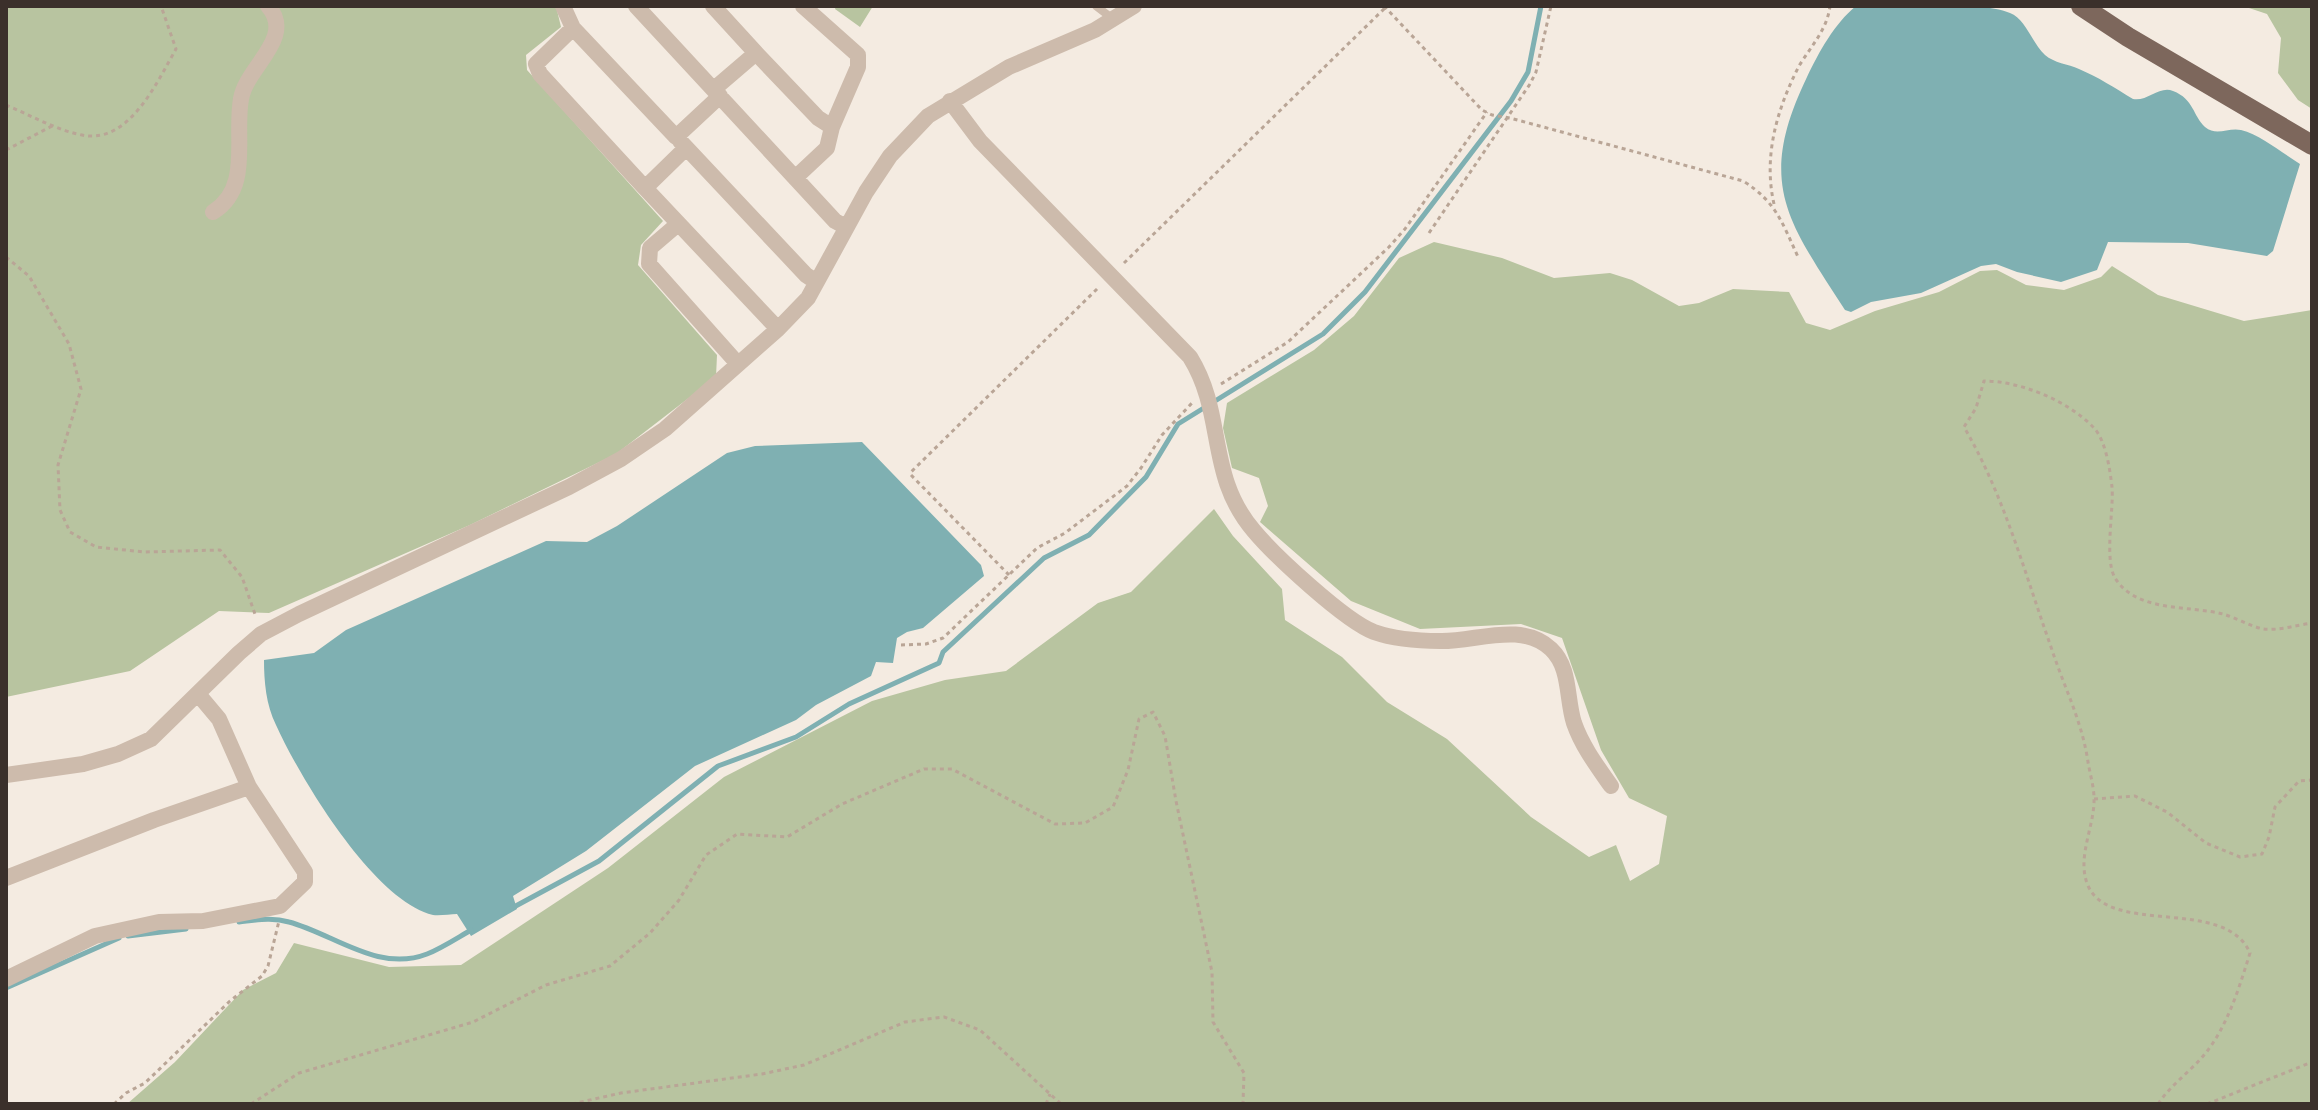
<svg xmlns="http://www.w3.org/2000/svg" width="2318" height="1110" font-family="Barlow,sans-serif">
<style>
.green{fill:#b8c4a0}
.water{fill:#7fb0b2}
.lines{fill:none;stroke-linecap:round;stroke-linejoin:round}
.stream{stroke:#7fb0b2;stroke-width:5}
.path{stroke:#b9a596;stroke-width:3;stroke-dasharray:4 4;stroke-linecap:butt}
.service{stroke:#cdbbac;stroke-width:8}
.minor{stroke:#cdbbac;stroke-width:16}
.primary{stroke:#7d675c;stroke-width:20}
</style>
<rect width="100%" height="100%" fill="#f4ebe1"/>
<path class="green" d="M6 6H556L561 27 526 55 527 70 663 221 641 245 638 265 717 355 716 377 616 454 470 525 269 613 219 611 130 671 6 697Z
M836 6H873L860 27 835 9Z
M2243 6H2312V109L2298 100 2278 73 2281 38 2267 14Z
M1434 242 1502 258 1554 278 1610 273 1632 280 1679 306 1699 303 1733 289 1789 292 1806 323 1830 330 1875 311 1939 292 1980 271 1997 270 2026 285 2064 290 2101 277 2112 266 2158 295 2244 321 2312 310V1104H127L175 1062 243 990 276 973 294 943 389 967 461 965 608 868 724 777 872 701 945 680 1006 671 1098 603 1131 592 1214 509 1233 536 1282 589 1285 620 1342 657 1387 702 1447 739 1531 817 1589 857 1616 845 1630 881 1659 864 1667 816 1629 798 1601 750 1562 638 1521 624 1420 629 1351 601 1260 522 1268 506 1259 478 1232 468 1223 428 1227 403 1314 350 1354 316 1399 258Z"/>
<path class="water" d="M1856 6C1895 6 1976 0 2010 13 2025 18 2032 43 2045 55 2054 63 2068 64 2079 69 2098 77 2115 88 2133 99 2147 102 2160 85 2173 91 2194 99 2193 116 2205 127 2217 137 2228 127 2241 130 2261 135 2282 153 2300 164L2273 251 2267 256 2188 243 2108 242 2097 270 2061 282 2017 272 1996 264 1981 266 1921 293 1871 302 1851 312 1845 310C1787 220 1756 183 1807 77 1819 52 1834 24 1856 6Z
M862 442 981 565 984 576 923 628 907 632 897 638 893 663 876 662 871 676 816 705 796 720 695 766 586 851 513 896 517 909 471 936 457 914C450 914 440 916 433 915 374 901 300 778 276 725 266 705 264 681 264 660L314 653 346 630 546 541 587 542 617 526 727 453 755 446Z"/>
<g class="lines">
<path class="stream" d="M512 908 599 861 718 766 796 737 849 704 939 663 943 652 1044 558 1089 535 1146 477 1178 424 1323 334 1365 292 1511 101 1528 72 1541 6
M239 922C257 920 272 917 289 922 334 934 378 973 427 954 442 948 457 938 471 930
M128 936 186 929
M6 988 119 938"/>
<path class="path" d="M1384 6 1482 110 1492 115 1510 118 1743 181C1777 202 1783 225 1799 259
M6 105C30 115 56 130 82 135 129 145 157 82 176 49L161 6
M6 150 54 125
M1774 204C1763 156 1777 109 1799 66 1811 46 1827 30 1830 6
M1429 233 1530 84 1536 72 1551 6
M6 257 29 276 69 344 81 389 58 465 60 510 70 532 96 547 144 552 220 550 242 577 256 617
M1124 263 1387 6
M1221 384 1288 342 1389 247 1405 229 1487 112
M1009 575 911 475V472L1098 288
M901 645 926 644 943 638 1037 548 1065 533 1127 486 1141 468 1162 435 1192 403
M2094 799 2135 796 2167 812 2206 843 2240 857 2262 854 2269 837 2275 807 2299 781 2312 780
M114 1104 126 1093 145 1083 230 1001 262 976 268 966 279 921
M251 1104 299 1073 473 1022 546 985 610 966 650 933 679 900 706 855 737 834 787 837 842 804 924 769H952L1055 824 1085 823 1113 807 1128 770 1139 719 1153 712 1165 736 1176 801 1212 972 1213 1022 1244 1073 1243 1104
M572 1104 621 1093 762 1074 804 1065 905 1022 944 1017 980 1030 1061 1104
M1046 1104 1050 1094
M2158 1104C2172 1083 2193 1070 2208 1050 2229 1022 2240 985 2250 953 2225 895 2106 938 2087 883 2077 856 2095 825 2094 798 2094 787 2090 774 2088 762 2082 721 2064 687 2051 647 2025 574 2004 495 1964 427L1976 408 1984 381C2020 381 2069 401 2094 428 2106 441 2110 470 2112 487 2114 509 2104 559 2115 578 2137 613 2189 605 2223 614 2236 618 2250 626 2263 629 2278 631 2297 625 2312 623
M2207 1104 2312 1062"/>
<path class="service" d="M1096 6 1113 19"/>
<path class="minor" d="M563 6 573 28 676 137 720 96
M636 6 835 221 846 227
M713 6 756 53 714 89
M573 28 536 64 540 74 645 188
M756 53 818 118 832 127 858 67V55L803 6
M950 101 980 141 1190 357C1226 415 1206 475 1254 531 1275 556 1345 621 1374 632 1394 639 1419 641 1440 641 1476 642 1521 621 1551 649 1571 668 1566 698 1574 723 1582 746 1597 766 1611 786
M680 141 806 275 815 281
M686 148 645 188 778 329
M795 178 827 148 832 127
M213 212C252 188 234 137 241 99 246 67 296 38 268 6
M678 224 650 248 649 264 738 364
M6 775 83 764 118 754 151 739 239 653 261 634 299 614 569 487 621 459 665 429 778 329 808 298 866 192 890 156 928 116 1009 67 1095 30 1134 6
M6 878 154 820 249 787
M6 979 95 936 159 922 203 921 280 906 305 882V872L249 787 219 719 198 694"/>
<path class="primary" d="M2081 6 2128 37 2312 145"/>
</g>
<rect width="2318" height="1110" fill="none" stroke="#3b302b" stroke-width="16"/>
</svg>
